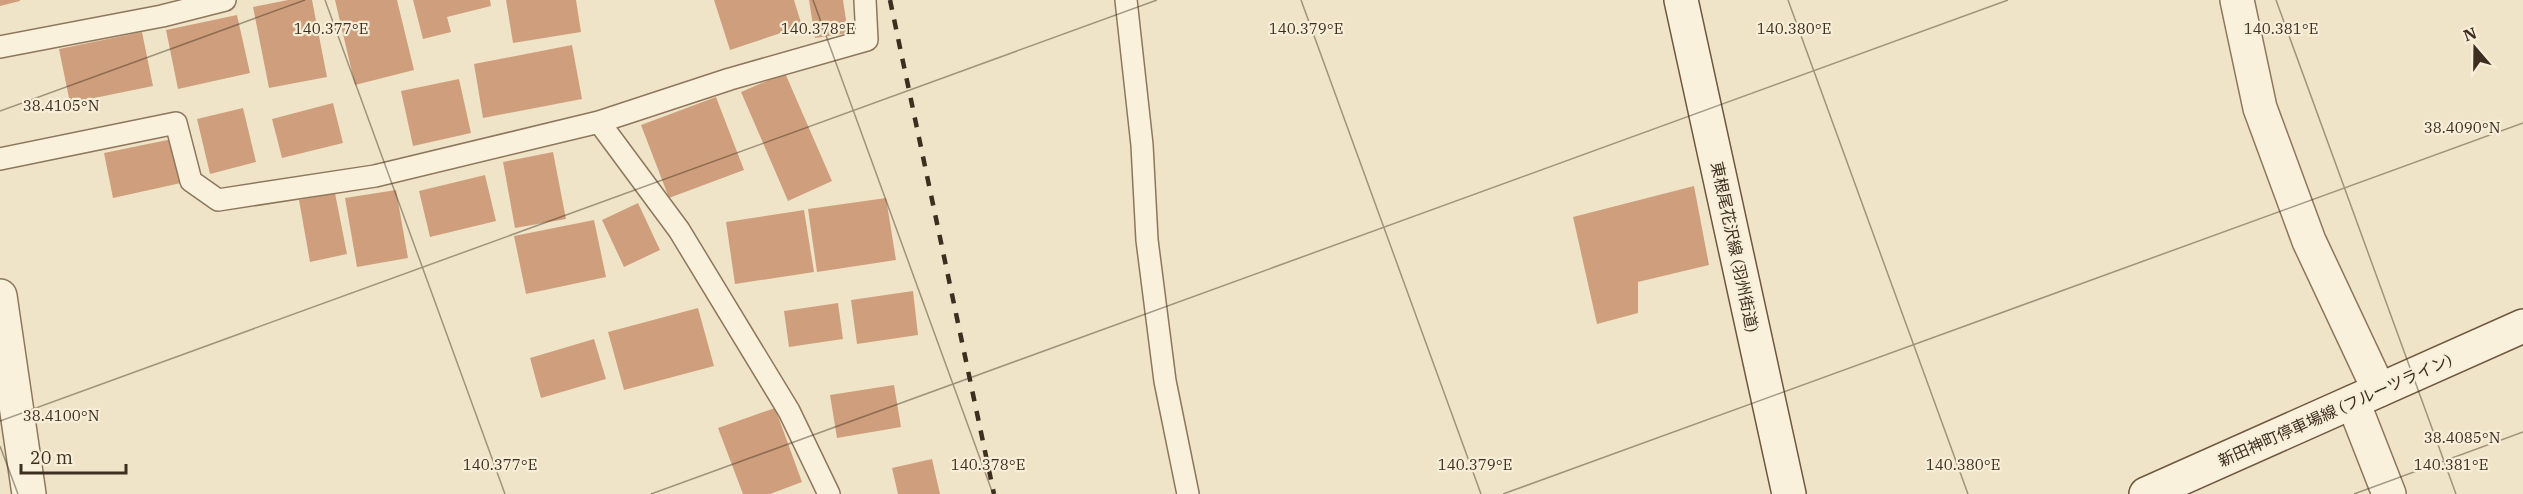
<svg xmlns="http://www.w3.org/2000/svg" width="2523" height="494" font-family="'IBM Plex Serif','Noto Sans JP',serif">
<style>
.building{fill:#cf9f7d}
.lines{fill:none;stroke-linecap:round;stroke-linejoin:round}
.service-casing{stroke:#8d765c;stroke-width:24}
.minor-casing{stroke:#8d765c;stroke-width:36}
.secondary-casing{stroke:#6f573f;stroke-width:36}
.service{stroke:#faf1dc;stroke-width:21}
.minor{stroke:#faf1dc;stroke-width:33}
.secondary{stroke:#faf1dc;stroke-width:33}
.rail{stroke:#3d2e20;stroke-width:4.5;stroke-dasharray:10 10;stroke-linecap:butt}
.ticks{fill:none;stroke:#3d2e20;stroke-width:1.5;stroke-opacity:0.45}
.labels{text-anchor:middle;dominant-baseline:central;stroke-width:4.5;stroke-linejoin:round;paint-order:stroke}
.street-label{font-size:16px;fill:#3d2e20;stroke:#f7eed8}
.ticks-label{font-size:15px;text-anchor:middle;fill:#3d2e20;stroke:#f7eed8;stroke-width:4.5;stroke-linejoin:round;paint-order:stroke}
</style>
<rect width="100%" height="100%" fill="#f0e4c8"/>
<path class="building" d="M0 0H20V1L0 6Z
M288 0H312L327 77 269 88 253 7Z
M335 0H397L414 70 355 85Z
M413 0H490L491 6 447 17 451 32 423 39Z
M506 0H576L581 32 513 43Z
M714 0H794L802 26 730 50Z
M809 0H843L848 33 815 38Z
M237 15 250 73 178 89 166 30Z
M142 32 153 86 70 103 59 49Z
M572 45 582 99 483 118 474 64Z
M785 73 832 181 788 201 741 92Z
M459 79 471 133 413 146 401 91Z
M716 97 744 170 669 198 641 125Z
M333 103 343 143 282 158 272 119Z
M243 108 256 162 210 174 197 119Z
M172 139 181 183 113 198 104 153Z
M553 152 566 219 515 228 503 162Z
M485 175 496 221 430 237 419 191Z
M1694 186 1709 265 1638 282V313L1597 324 1573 217Z
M396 190 408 258 357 267 345 198Z
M335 193 347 254 310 262 299 200Z
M886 198 896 260 817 272 808 209Z
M638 203 660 250 624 267 602 220Z
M804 210 814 272 735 284 726 222Z
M594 220 606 277 526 294 514 236Z
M913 291 918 335 857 344 851 300Z
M838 303 843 339 789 347 784 311Z
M698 308 714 366 624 390 608 332Z
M594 339 606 379 541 398 530 358Z
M894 385 901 427 837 438 830 395Z
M775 408 802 482 770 494H743L718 428Z
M932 459 940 494H898L892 468Z"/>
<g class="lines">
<defs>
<path id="service" d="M1126 0 1142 145 1147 240 1165 381 1188 494
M0 47 162 16 225 0
M599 122 730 79 867 40 865 0
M0 159 176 123 191 181 218 200 375 176 599 122 679 230 789 411 829 494"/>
<path id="minor" d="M2237 0 2260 108 2309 241 2379 390
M0 296 29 494
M2353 402 2389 494"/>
<path id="secondary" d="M1681 0 1789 494
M2146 494 2523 326"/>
</defs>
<use href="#service" class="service-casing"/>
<use href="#minor" class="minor-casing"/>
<use href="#secondary" class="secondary-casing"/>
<use href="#service" class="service"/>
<use href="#minor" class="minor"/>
<use href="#secondary" class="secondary"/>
<path class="rail" d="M890 0 994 494"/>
</g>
<path class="ticks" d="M325 0 505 494M813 0 993 494M1301 0 1481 494M1788 0 1968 494M2276 0 2456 494M0 111 305 0M0 421 1157 0M0 446 18 494M651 494 2008 0M1503 494 2523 123M2354 494 2523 432"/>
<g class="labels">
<g class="street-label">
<text transform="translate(1735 247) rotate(78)">東根尾花沢線 (羽州街道)</text>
<text transform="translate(2335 410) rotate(-24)">新田神町停車場線 (フルーツライン)</text>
</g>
</g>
<g class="ticks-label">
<text x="331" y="34">140.377°E</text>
<text x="818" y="34">140.378°E</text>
<text x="1794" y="34">140.380°E</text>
<text x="2281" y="34">140.381°E</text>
<text x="1306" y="34">140.379°E</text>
<text x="61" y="111">38.4105°N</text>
<text x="2462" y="133">38.4090°N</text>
<text x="61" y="421">38.4100°N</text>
<text x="2462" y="443">38.4085°N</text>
<text x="500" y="470">140.377°E</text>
<text x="988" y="470">140.378°E</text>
<text x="1475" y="470">140.379°E</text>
<text x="1963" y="470">140.380°E</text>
<text x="2451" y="470">140.381°E</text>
</g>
<g transform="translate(2475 48) rotate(340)" stroke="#f7eed8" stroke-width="4.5" paint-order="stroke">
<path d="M0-4.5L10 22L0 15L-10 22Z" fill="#3d2e20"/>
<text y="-9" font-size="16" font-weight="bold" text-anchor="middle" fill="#3d2e20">N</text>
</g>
<path d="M21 464v9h105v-9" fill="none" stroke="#3d2e20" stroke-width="3"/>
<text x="30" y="464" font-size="18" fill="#3d2e20" stroke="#f7eed8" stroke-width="4.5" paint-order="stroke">20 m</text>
</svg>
